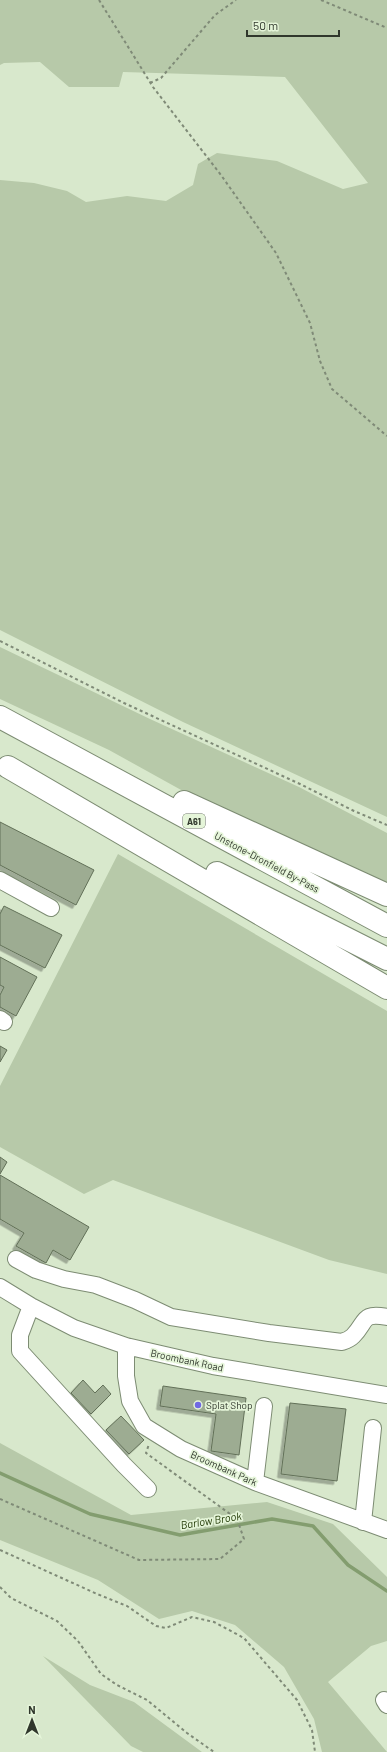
<svg xmlns="http://www.w3.org/2000/svg" width="387" height="1752" font-family="Barlow,sans-serif">
<style>
.green{fill:#b7c9a9}
.lines{fill:none;stroke-linecap:round;stroke-linejoin:round}
.stream{stroke:#839d6f;stroke-width:3.5}
.building{fill:#9dac92;stroke:#627058;filter:url(#shadow)}
.minor-casing{stroke:#7d8c73;stroke-width:18}
.highway-casing{stroke:#7d8c73;stroke-width:24}
.path{stroke:#7f8a77;stroke-width:2;stroke-dasharray:3 3;stroke-linecap:butt}
.minor{stroke:#fff;stroke-width:16}
.highway{stroke:#fff;stroke-width:22}
.poi-dot{fill:#7069e3;stroke:#e5f5d9;stroke-width:1.5}
.labels{text-anchor:middle;dominant-baseline:central;stroke-width:3.5;stroke-linejoin:round;paint-order:stroke}
.shield{fill:#e5f5d9;stroke:#667060;stroke-width:1}
.shield-label{font-size:9px;font-weight:bold;fill:#30372c}
.street-label{font-size:10px;fill:#30372c;stroke:#e5f5d9}
.poi-label{font-size:10px;fill:#30372c;stroke:#e5f5d9;text-anchor:start}
.water-label{font-size:11px;font-style:italic;fill:#213905;stroke:#e5f5d9}
</style>
<defs>
<filter id="shadow"><feDropShadow dx="-3.5" dy="3.5" stdDeviation="0" flood-color="#0004"/></filter>
</defs>
<rect width="100%" height="100%" fill="#d8e8cc"/>
<path class="green" d="M0 0H387V817L183 722 0 630V180L34 183 67 191 86 202 127 196 166 201 193 185 198 164 217 153 277 161 343 189 368 183 285 77 123 72 119 87H69L40 62 4 63 0 65Z
M0 647 150 719 299 787 387 833V884L192 796 109 750 0 699Z
M118 854 387 1011V1274L329 1260 113 1180 84 1194 0 1147V1086Z
M0 1443 131 1515 267 1502 333 1524 387 1577V1641L371 1646 328 1682 387 1752H322L314 1719 284 1667 235 1625 192 1611 159 1619 98 1580 0 1540Z
M43 1656 90 1685 134 1702 202 1752H143L131 1746Z"/>
<g class="lines">
<path class="stream" d="M0 1473 90 1514 180 1535 272 1519 313 1526 348 1565 387 1591"/>
</g>
<path class="building" d="M0 822 94 870 76 905 0 865Z
M4 906 62 935 45 968 0 945V914Z
M0 957 37 977 16 1016 0 1007V995L4 987 0 985Z
M0 1046 7 1050 0 1062Z
M0 1157 7 1162 0 1174Z
M0 1175 89 1227 70 1260 53 1250 46 1263 16 1246 24 1233 0 1219Z
M83 1380 95 1393 103 1385 111 1394 91 1414 71 1393Z
M163 1386 246 1398 239 1455 211 1451 216 1414 160 1406Z
M290 1403 346 1409 337 1481 281 1474Z
M121 1416 144 1440 129 1454 106 1430Z"/>
<g class="lines">
<defs>
<path id="minor" d="M0 880 51 908
M0 1019 4 1022
M16 1259 36 1270 64 1279 96 1285 135 1300 171 1317 269 1333 342 1342C345 1341 350 1339 353 1336 367 1322 361 1312 387 1317
M0 1287 31 1306 74 1328 126 1346 213 1366 387 1395
M31 1306 20 1335V1351L124 1465 148 1489
M126 1346V1376L130 1401 144 1426 181 1449 255 1482 387 1530
M255 1482 264 1406
M363 1522 373 1428
M384 1700 387 1705"/>
<path id="highway" d="M0 717 387 926
M8 767 387 988
M184 802 387 895
M217 873 387 959"/>
</defs>
<use href="#minor" class="minor-casing"/>
<use href="#highway" class="highway-casing"/>
<path class="path" d="M99 0 153 87 221 175 276 253 310 323 320 361 332 389 387 436
M321 0 387 28
M150 83 161 78 215 15 236 0
M0 641 124 703 300 784 354 811 387 825
M0 1499 139 1560 220 1559 244 1539 237 1519 146 1453 149 1444
M0 1550 97 1594 127 1606 156 1626 166 1628 192 1617 214 1622 244 1638 297 1700 312 1730 315 1752
M0 1587 11 1598 57 1621 78 1641 101 1674 117 1685 147 1700 187 1733 214 1752"/>
<use href="#minor" class="minor"/>
<use href="#highway" class="highway"/>
</g>
<circle class="poi-dot" cx="198" cy="1405" r="4"/>
<g class="labels">
<rect class="shield" x="183" y="814" width="22" height="14" rx="3"/>
<g class="shield-label">
<text x="194" y="821">A61</text>
</g>
<g class="street-label">
<text transform="translate(267 862) rotate(28)">Unstone-Dronfield By-Pass</text>
<text transform="translate(187 1360) rotate(12)">Broombank Road</text>
<text transform="translate(224 1468) rotate(24)">Broombank Park</text>
</g>
<g class="poi-label">
<text x="206" y="1405">Splat Shop</text>
</g>
<g class="water-label">
<text transform="translate(211 1520) rotate(-9)">Barlow Brook</text>
</g>
</g>
<g transform="translate(32 1720)" stroke="#e5f5d9" stroke-width="3" paint-order="stroke">
<path d="M0-3L7 15L0 10L-7 15Z" fill="#30372c"/>
<text y="-6" font-size="11" font-weight="bold" text-anchor="middle" fill="#30372c">N</text>
</g>
<path d="M247 30v6h92v-6" fill="none" stroke="#30372c" stroke-width="2"/>
<text x="253" y="30" font-size="12" fill="#30372c" stroke="#e5f5d9" stroke-width="3" paint-order="stroke">50 m</text>
</svg>
